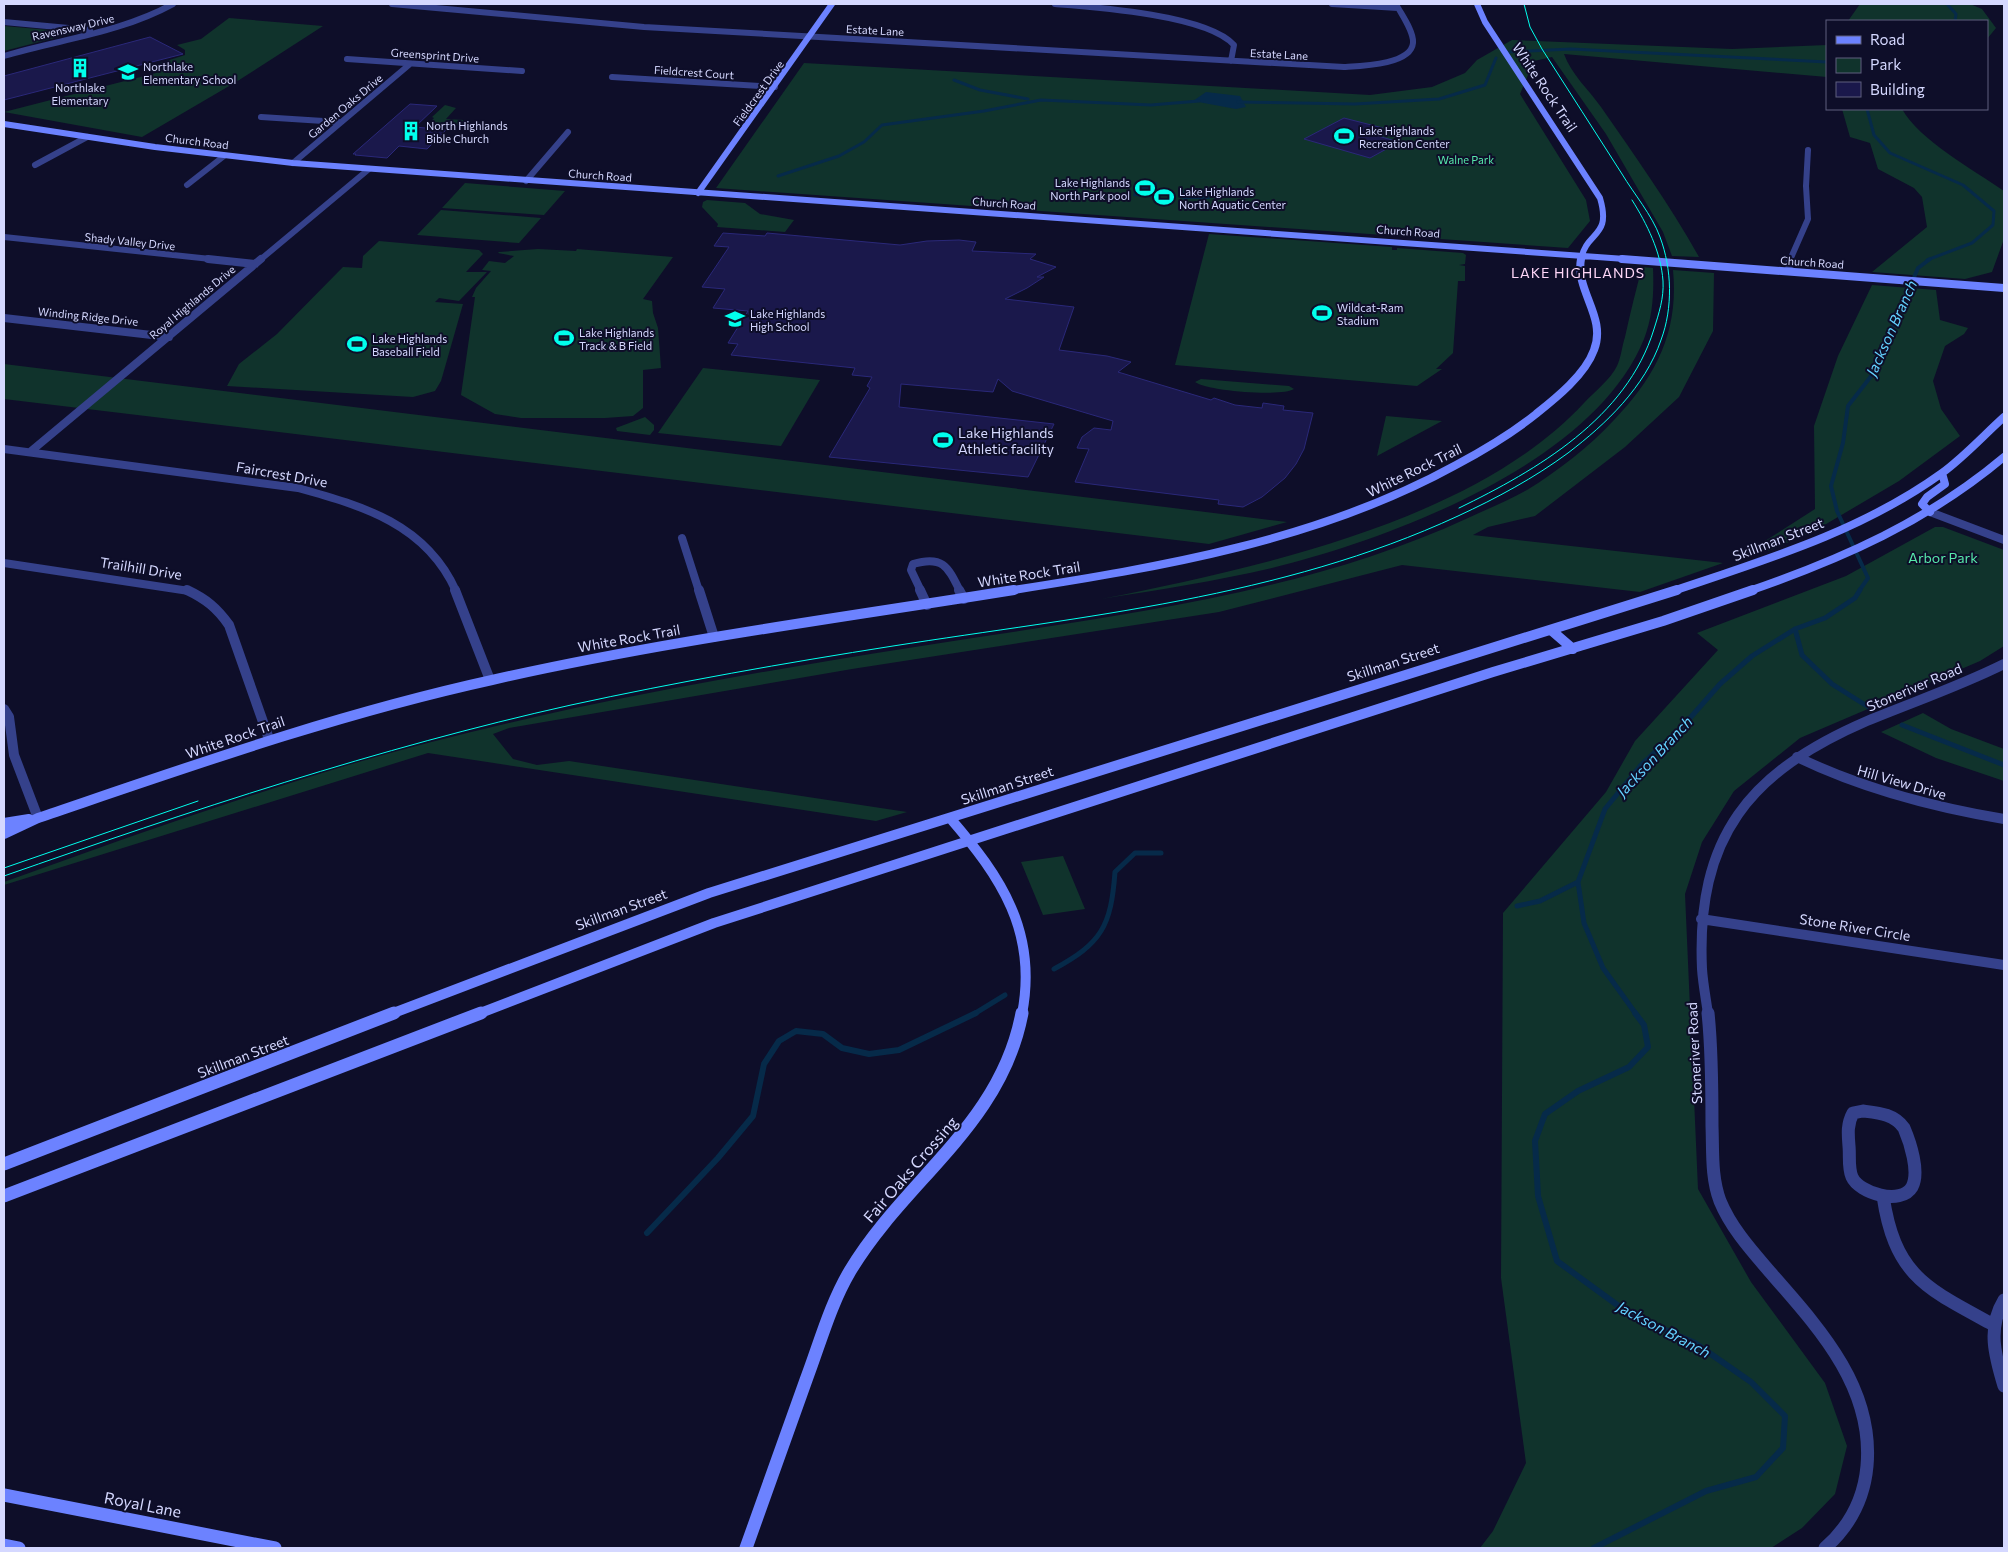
<svg xmlns="http://www.w3.org/2000/svg" width="2008" height="1552" font-family="Commissioner,sans-serif">
<style>
.green{fill:#10332c}
.water{fill:#062a49}
.lines{fill:none;stroke-linecap:round;stroke-linejoin:round}
.stream-far3{stroke:#062a49;stroke-width:3}
.stream-far2{stroke:#062a49;stroke-width:4}
.stream-far1{stroke:#062a49;stroke-width:5}
.stream{stroke:#062a49;stroke-width:6}
.building{fill:#1a184b;stroke:#2a2879}
.street-far3{stroke:#35418b;stroke-width:6}
.street-far2{stroke:#35418b;stroke-width:8}
.street-far1{stroke:#35418b;stroke-width:10}
.street{stroke:#35418b;stroke-width:13}
.secondary-far3{stroke:#6c82ff;stroke-width:6}
.secondary-far2{stroke:#6c82ff;stroke-width:8}
.secondary-far1{stroke:#6c82ff;stroke-width:10}
.secondary{stroke:#6c82ff;stroke-width:13}
.tram{stroke:#01ffec;stroke-width:1}
.labels{text-anchor:middle;dominant-baseline:central;stroke-width:4;stroke-linejoin:round;paint-order:stroke}
.far-street-label{font-size:11px;fill:#d5d8ff;stroke:#0e0e29}
.far-poi-label{font-size:11px;fill:#d5d8ff;stroke:#0e0e29;text-anchor:start}
.far-park-label{font-size:11px;fill:#57e9ab;stroke:#0e0e29}
.street-label{font-size:14px;fill:#d5d8ff;stroke:#0e0e29}
.far-quarter-label{font-size:14px;letter-spacing:1px;fill:#ffd7f8;stroke:#0e0e29}
.poi-label{font-size:14px;fill:#d5d8ff;stroke:#0e0e29;text-anchor:start}
.park-label{font-size:14px;fill:#57e9ab;stroke:#0e0e29}
.water-label{font-size:15px;font-style:italic;fill:#63d2ff;stroke:#0e0e29}
.near-street-label{font-size:16px;fill:#d5d8ff;stroke:#0e0e29}
</style>
<rect width="100%" height="100%" fill="#0e0e29"/>
<path class="green" d="M1860 4H1970L1982 9 1996 28 1987 39V21H1848Z
M229 18 323 26 236 82 142 137 4 112 160 72 151 66 185 55V50L177 45 201 39Z
M4 26 72 32 74 33 4 51Z
M1512 40 1732 49 1827 45V77L1564 54C1571 74 1589 90 1601 107 1635 156 1670 205 1699 257L1672 256 1663 232 1606 134 1552 57 1534 61 1520 94 1586 200 1590 221 1568 248 716 188 804 63 1370 95 1432 87 1465 73 1477 60Z
M445 105 456 108 446 119 464 120 456 127 427 126 434 118 432 117Z
M1842 109H1902C1919 140 1974 170 2004 191V239L1992 272 1965 279 1872 272 1927 227 1922 197 1914 188 1878 169 1870 143 1850 137Z
M465 183 565 191 544 215 442 208Z
M707 200 745 203 760 214 794 220 785 232 717 227 718 224 702 207 703 202Z
M441 210 541 218 519 243 417 235Z
M1209 234 1392 247V250H1397V248L1463 253 1466 255 1465 264 1459 265 1465 266V281H1458L1453 353 1436 369H1442L1417 386 1175 365Z
M379 241 479 250 483 254 466 272H487L459 301 439 298 435 302 463 304 441 381 435 391 413 397 227 386 239 364 277 334 343 267 362 268 363 256Z
M538 249 576 251 577 249 673 257 643 299 652 301 653 313 658 328 661 368 643 370V408L633 416 605 418H521L495 414 461 395 475 297H472L476 288 491 271 482 270 489 261 505 263 514 256 498 253 499 252Z
M1642 267 1653 268C1654 292 1653 316 1644 339 1594 463 1393 538 1272 568 1216 581 1158 590 1101 599 1255 568 1474 522 1584 403 1594 392 1611 379 1617 366 1621 358 1622 346 1625 337 1630 314 1636 290 1642 267Z
M1673 270 1714 273 1713 331 1679 397 1625 447 1535 516 1488 527 1473 535 1723 563 1640 592 1402 565 1219 612 852 669 509 728 493 734 513 759 537 765 569 761 907 812 876 821 428 753 4 885V882C109 844 215 806 322 773 405 747 490 727 575 708 688 684 801 665 915 647 1101 617 1295 598 1468 518 1487 509 1508 501 1527 490 1558 471 1589 447 1614 420 1656 376 1679 332 1673 270Z
M1872 285 1936 290 1940 320 1968 328 1964 334 1945 346 1933 381 1941 409 1960 436 1899 481 1816 530 1768 551 1765 541 1815 509 1814 426 1838 356Z
M4 364 1287 522 1209 544 4 399Z
M703 368 820 380 781 446 658 433Z
M1201 379 1289 386 1294 389C1281 397 1207 391 1195 382Z
M1386 416 1442 421 1377 456Z
M645 417 654 425V430L650 435 617 431 616 428Z
M1935 527H1943L2004 550V646L1980 661 1800 738 1734 791 1702 842 1685 894 1698 1189 1751 1282 1825 1383 1847 1446 1835 1494 1802 1528 1771 1548H1480L1493 1531 1526 1463 1501 1278 1503 913 1606 792 1635 741 1718 650 1697 633 1846 576Z
M1923 713 1951 729 2004 749V781L1936 758 1881 732Z
M1063 856 1085 909 1043 915 1021 862Z"/>
<path class="water" d="M1206 92 1240 96 1246 107 1236 109 1193 101Z
M1136 181 1157 182 1156 193 1160 194 1158 198 1133 196Z
M1184 189H1206L1210 199H1182Z"/>
<g class="lines">
<path class="stream-far3" d="M1947 4 1956 14 1955 21
M1508 52 1571 49 1827 62
M954 80 980 90 1028 99
M1238 102 1355 104 1439 99 1485 85 1496 58
M1867 109 1874 135 1890 153 1963 185 1994 211 1993 225 1972 243 1927 260
M778 176 839 156 864 142 882 125 984 111 1041 100 1151 105 1199 101"/>
<path class="stream-far2" d="M1859 591 1868 578 1837 511 1831 486 1843 443 1848 406 1872 375 1918 268 1930 259"/>
<path class="stream-far1" d="M1795 629 1802 655 1832 684 1870 708
M1902 725 2004 765
M1517 906 1540 901 1578 882
M1054 969C1102 943 1111 926 1115 872L1135 853H1161
M974 1014 1005 995
M1636 1014 1603 968 1584 923 1578 882 1605 809 1641 765 1683 726 1720 684 1752 656 1795 629 1825 618 1855 598 1860 590"/>
<path class="stream" d="M647 1233 718 1158 753 1116 764 1064 779 1041 796 1031 823 1034 842 1048 869 1054 899 1050 976 1013
M1594 1548 1706 1491 1756 1477 1783 1448 1785 1416 1751 1382 1695 1343 1631 1315 1557 1261 1538 1196 1535 1141 1545 1114 1578 1091 1629 1067 1648 1047 1644 1025 1635 1013"/>
</g>
<path class="building" d="M150 37 183 54 4 100V76Z
M410 104 437 106 415 127 446 130 427 149 399 146 387 158 355 155 356 154H353Z
M1344 118 1383 128 1371 134 1399 142 1370 158 1304 139Z
M723 233 765 236 767 233 900 245 927 241 959 240 976 242 972 251 1036 254 1030 259 1056 267 1037 277H1044L1027 288 1005 299 1074 307 1059 350 1107 356 1131 362 1118 372 1211 400 1214 398 1235 405 1262 408 1263 403 1284 406 1283 410 1313 413 1304 449 1296 464 1285 478 1262 497 1243 507 1218 504 1219 500 1075 482 1089 449 1077 448 1082 437 1094 428 1111 430 1113 421 1012 391 998 379 993 392 901 384 899 407 1054 424 1028 477 829 457 870 388 867 386 872 377 852 375 855 368 731 355 738 344 728 343 748 311 713 308 725 289 702 287 729 247 714 246Z"/>
<g class="lines">
<path class="street-far3" d="M392 4 644 27 1344 67C1360 66 1411 65 1413 43 1414 31 1401 14 1396 4
M1055 4C1095 7 1208 15 1234 45L1231 61
M1332 4 1398 8
M4 22 90 30
M4 56C61 39 120 33 173 4
M347 59 522 71
M612 77 775 87
M261 117 339 122
M293 163 410 64
M35 165 87 137
M526 181 568 132
M187 185 224 156
M4 237 220 260
M260 260 369 169
M1790 260 1808 219 1806 186 1808 150"/>
<path class="street-far2" d="M208 259 255 264
M1789 271 1790 259
M4 318 169 337
M4 449 298 488C363 506 426 524 456 591
M30 452 261 259
M1930 512 2004 540
M682 538 699 591
M4 563 189 591
M921 591 911 570 913 564C943 555 948 567 960 591"/>
<path class="street-far1" d="M187 590C206 599 217 608 229 625L269 739
M455 590 490 680
M699 590 714 637
M920 590 927 605
M959 590 964 599
M4 709 9 717 14 755 38 818
M1797 757C1863 789 1932 807 2004 819
M1701 919 2004 965
M1708 1014C1706 999 1703 984 1702 969 1696 837 1749 772 1867 721 1913 702 1960 686 2004 664"/>
<path class="street" d="M1708 1013C1712 1050 1712 1089 1712 1126 1713 1151 1711 1177 1720 1201 1731 1228 1752 1251 1770 1272 1819 1328 1874 1387 1867 1466 1864 1499 1850 1526 1825 1548
M1863 1111C1879 1113 1894 1114 1904 1128 1910 1142 1920 1172 1912 1187 1901 1206 1859 1193 1852 1177 1848 1168 1850 1156 1849 1146 1848 1134 1847 1124 1853 1113Z
M1883 1196C1895 1276 1926 1288 1992 1324
M2004 1300C1987 1328 1995 1356 2004 1386"/>
<path class="secondary-far3" d="M1477 4 1485 22 1600 198C1612 239 1586 230 1581 260
M4 124 155 147 293 163 1639 260
M698 193 832 4"/>
<path class="secondary-far2" d="M1622 259 2004 288
M1930 512 1922 504 1927 497 1945 484 1942 473
M1007 591C1161 567 1318 541 1456 465 1484 450 1511 434 1536 414 1556 398 1585 375 1594 350 1607 317 1575 291 1581 259
M1673 591C1765 560 1862 531 1942 473 1964 457 1984 435 2004 417
M1749 591C1842 559 1928 521 2004 457"/>
<path class="secondary-far1" d="M1551 630 1573 649
M950 818C1001 877 1038 932 1022 1014
M4 823 29 819
M4 834 38 818C188 767 337 714 492 680 664 641 840 618 1014 590
M391 1014 709 893 1677 590
M478 1014 714 923 1493 672 1663 621 1753 590"/>
<path class="secondary" d="M4 1164 394 1013
M4 1196 481 1013
M4 1495 275 1548
M4 1545 19 1548
M746 1548C766 1492 786 1436 806 1380 820 1343 830 1305 850 1271 905 1179 1001 1125 1022 1013"/>
<path class="tram" d="M1459 508C1537 470 1627 418 1654 329 1659 313 1664 298 1663 281 1661 252 1647 224 1632 200
M4 868 198 801
M4 876C190 811 378 748 571 705 677 682 785 663 893 646 1084 616 1281 598 1458 516 1497 498 1534 478 1568 453 1606 424 1645 387 1661 340 1673 308 1672 269 1660 237 1652 215 1634 194 1622 174 1595 132 1569 91 1542 49L1530 27 1524 4"/>
</g>
<defs>
<symbol id="building-bare" viewBox="-9 -9 18 18"><path d="M-4-6H4V6H1V3H-1V6H-4ZM-2.5-4.3h1.7v1.8h-1.7ZM.8-4.3h1.7v1.8H.8ZM-2.5-1h1.7V.8h-1.7ZM.8-1h1.7V.8H.8Z" fill="#01ffec" stroke="#0e0e29" stroke-width="2.5" paint-order="stroke"/></symbol>
<symbol id="school-bare" viewBox="-9 -9 18 18"><path d="M0-5L7-2L0 1L-7-2ZM-4 1L0 2.5L4 1V4Q0 6-4 4Z" fill="#01ffec" stroke="#0e0e29" stroke-width="2.5" paint-order="stroke"/></symbol>
<symbol id="stadium-bare" viewBox="-9 -9 18 18"><path d="M0-5a6.5 5 0 1 0 0 10a6.5 5 0 1 0 0-10ZM-3.5-1.8h7v3.6h-7Z" fill="#01ffec" stroke="#0e0e29" stroke-width="2.5" paint-order="stroke"/></symbol>
</defs>
<g fill-rule="evenodd">
<use href="#building-bare" x="66" y="54" width="28" height="28"/>
<use href="#school-bare" x="114" y="58" width="28" height="28"/>
<use href="#building-bare" x="397" y="117" width="28" height="28"/>
<use href="#stadium-bare" x="1330" y="122" width="28" height="28"/>
<use href="#stadium-bare" x="1131" y="174" width="28" height="28"/>
<use href="#stadium-bare" x="1150" y="183" width="28" height="28"/>
<use href="#stadium-bare" x="1308" y="299" width="28" height="28"/>
<use href="#school-bare" x="721" y="305" width="28" height="28"/>
<use href="#stadium-bare" x="550" y="324" width="28" height="28"/>
<use href="#stadium-bare" x="343" y="330" width="28" height="28"/>
<use href="#stadium-bare" x="929" y="426" width="28" height="28"/>
</g>
<g class="labels">
<g class="far-street-label">
<text transform="translate(73 27) rotate(-13)">Ravensway Drive</text>
<text transform="translate(875 30) rotate(3)">Estate Lane</text>
<text transform="translate(1279 54) rotate(3)">Estate Lane</text>
<text transform="translate(435 55) rotate(4)">Greensprint Drive</text>
<text transform="translate(694 72) rotate(4)">Fieldcrest Court</text>
<text transform="translate(758 93) rotate(-54)">Fieldcrest Drive</text>
<text transform="translate(345 106) rotate(-40)">Garden Oaks Drive</text>
<text transform="translate(197 141) rotate(7)">Church Road</text>
<text transform="translate(600 175) rotate(4)">Church Road</text>
<text transform="translate(1004 203) rotate(4)">Church Road</text>
<text transform="translate(1408 231) rotate(4)">Church Road</text>
<text transform="translate(130 241) rotate(6)">Shady Valley Drive</text>
<text transform="translate(1812 262) rotate(4)">Church Road</text>
<text transform="translate(192 302) rotate(-40)">Royal Highlands Drive</text>
<text transform="translate(88 316) rotate(6)">Winding Ridge Drive</text>
</g>
<g class="far-poi-label">
<text x="143" y="66">Northlake<tspan x="143" dy="13">Elementary School</tspan></text>
<text x="80" y="87" text-anchor="middle">Northlake<tspan x="80" dy="13">Elementary</tspan></text>
<text x="426" y="125">North Highlands<tspan x="426" dy="13">Bible Church</tspan></text>
<text x="1359" y="130">Lake Highlands<tspan x="1359" dy="13">Recreation Center</tspan></text>
<text x="1130" y="182" text-anchor="end">Lake Highlands<tspan x="1130" dy="13">North Park pool</tspan></text>
<text x="1179" y="191">Lake Highlands<tspan x="1179" dy="13">North Aquatic Center</tspan></text>
<text x="1337" y="307">Wildcat-Ram<tspan x="1337" dy="13">Stadium</tspan></text>
<text x="750" y="313">Lake Highlands<tspan x="750" dy="13">High School</tspan></text>
<text x="579" y="332">Lake Highlands<tspan x="579" dy="13">Track &amp; B Field</tspan></text>
<text x="372" y="338">Lake Highlands<tspan x="372" dy="13">Baseball Field</tspan></text>
</g>
<g class="far-park-label">
<text x="1466" y="159">Walne Park</text>
</g>
<g class="street-label">
<text transform="translate(1545 87) rotate(56)">White Rock Trail</text>
<text transform="translate(1414 470) rotate(-26)">White Rock Trail</text>
<text transform="translate(282 474) rotate(10)">Faircrest Drive</text>
<text transform="translate(1778 539) rotate(-21)">Skillman Street</text>
<text transform="translate(141 568) rotate(9)">Trailhill Drive</text>
<text transform="translate(1029 574) rotate(-9)">White Rock Trail</text>
<text transform="translate(629 638) rotate(-10)">White Rock Trail</text>
<text transform="translate(1393 662) rotate(-18)">Skillman Street</text>
<text transform="translate(1914 687) rotate(-23)">Stoneriver Road</text>
<text transform="translate(235 737) rotate(-19)">White Rock Trail</text>
<text transform="translate(1902 782) rotate(16)">Hill View Drive</text>
<text transform="translate(1007 785) rotate(-18)">Skillman Street</text>
<text transform="translate(621 909) rotate(-20)">Skillman Street</text>
<text transform="translate(1855 927) rotate(9)">Stone River Circle</text>
<text transform="translate(1694 1053) rotate(-93)">Stoneriver Road</text>
<text transform="translate(243 1056) rotate(-21)">Skillman Street</text>
</g>
<g class="far-quarter-label">
<text x="1578" y="272">LAKE HIGHLANDS</text>
</g>
<g class="poi-label">
<text x="958" y="432">Lake Highlands<tspan x="958" dy="16">Athletic facility</tspan></text>
</g>
<g class="park-label">
<text x="1943" y="557">Arbor Park</text>
</g>
<g class="water-label">
<text transform="translate(1891 328) rotate(-66)">Jackson Branch</text>
<text transform="translate(1654 756) rotate(-47)">Jackson Branch</text>
<text transform="translate(1664 1329) rotate(28)">Jackson Branch</text>
</g>
<g class="near-street-label">
<text transform="translate(910 1169) rotate(-49)">Fair Oaks Crossing</text>
<text transform="translate(143 1504) rotate(11)">Royal Lane</text>
</g>
</g>
<rect width="2008" height="1552" fill="none" stroke="#d5d8ff" stroke-width="10"/>
<rect x="1826" y="20" width="162" height="90" fill="#0e0e29" stroke="#5e5f7f"/>
<rect x="1836" y="36" width="25" height="8" fill="#6c82ff" stroke="#5e5f7f"/>
<text x="1870" y="45" font-size="15" fill="#d5d8ff">Road</text>
<rect x="1836" y="58" width="25" height="15" fill="#10332c" stroke="#5e5f7f"/>
<text x="1870" y="70" font-size="15" fill="#d5d8ff">Park</text>
<rect x="1836" y="82" width="25" height="15" fill="#1a184b" stroke="#5e5f7f"/>
<text x="1870" y="95" font-size="15" fill="#d5d8ff">Building</text>
</svg>
